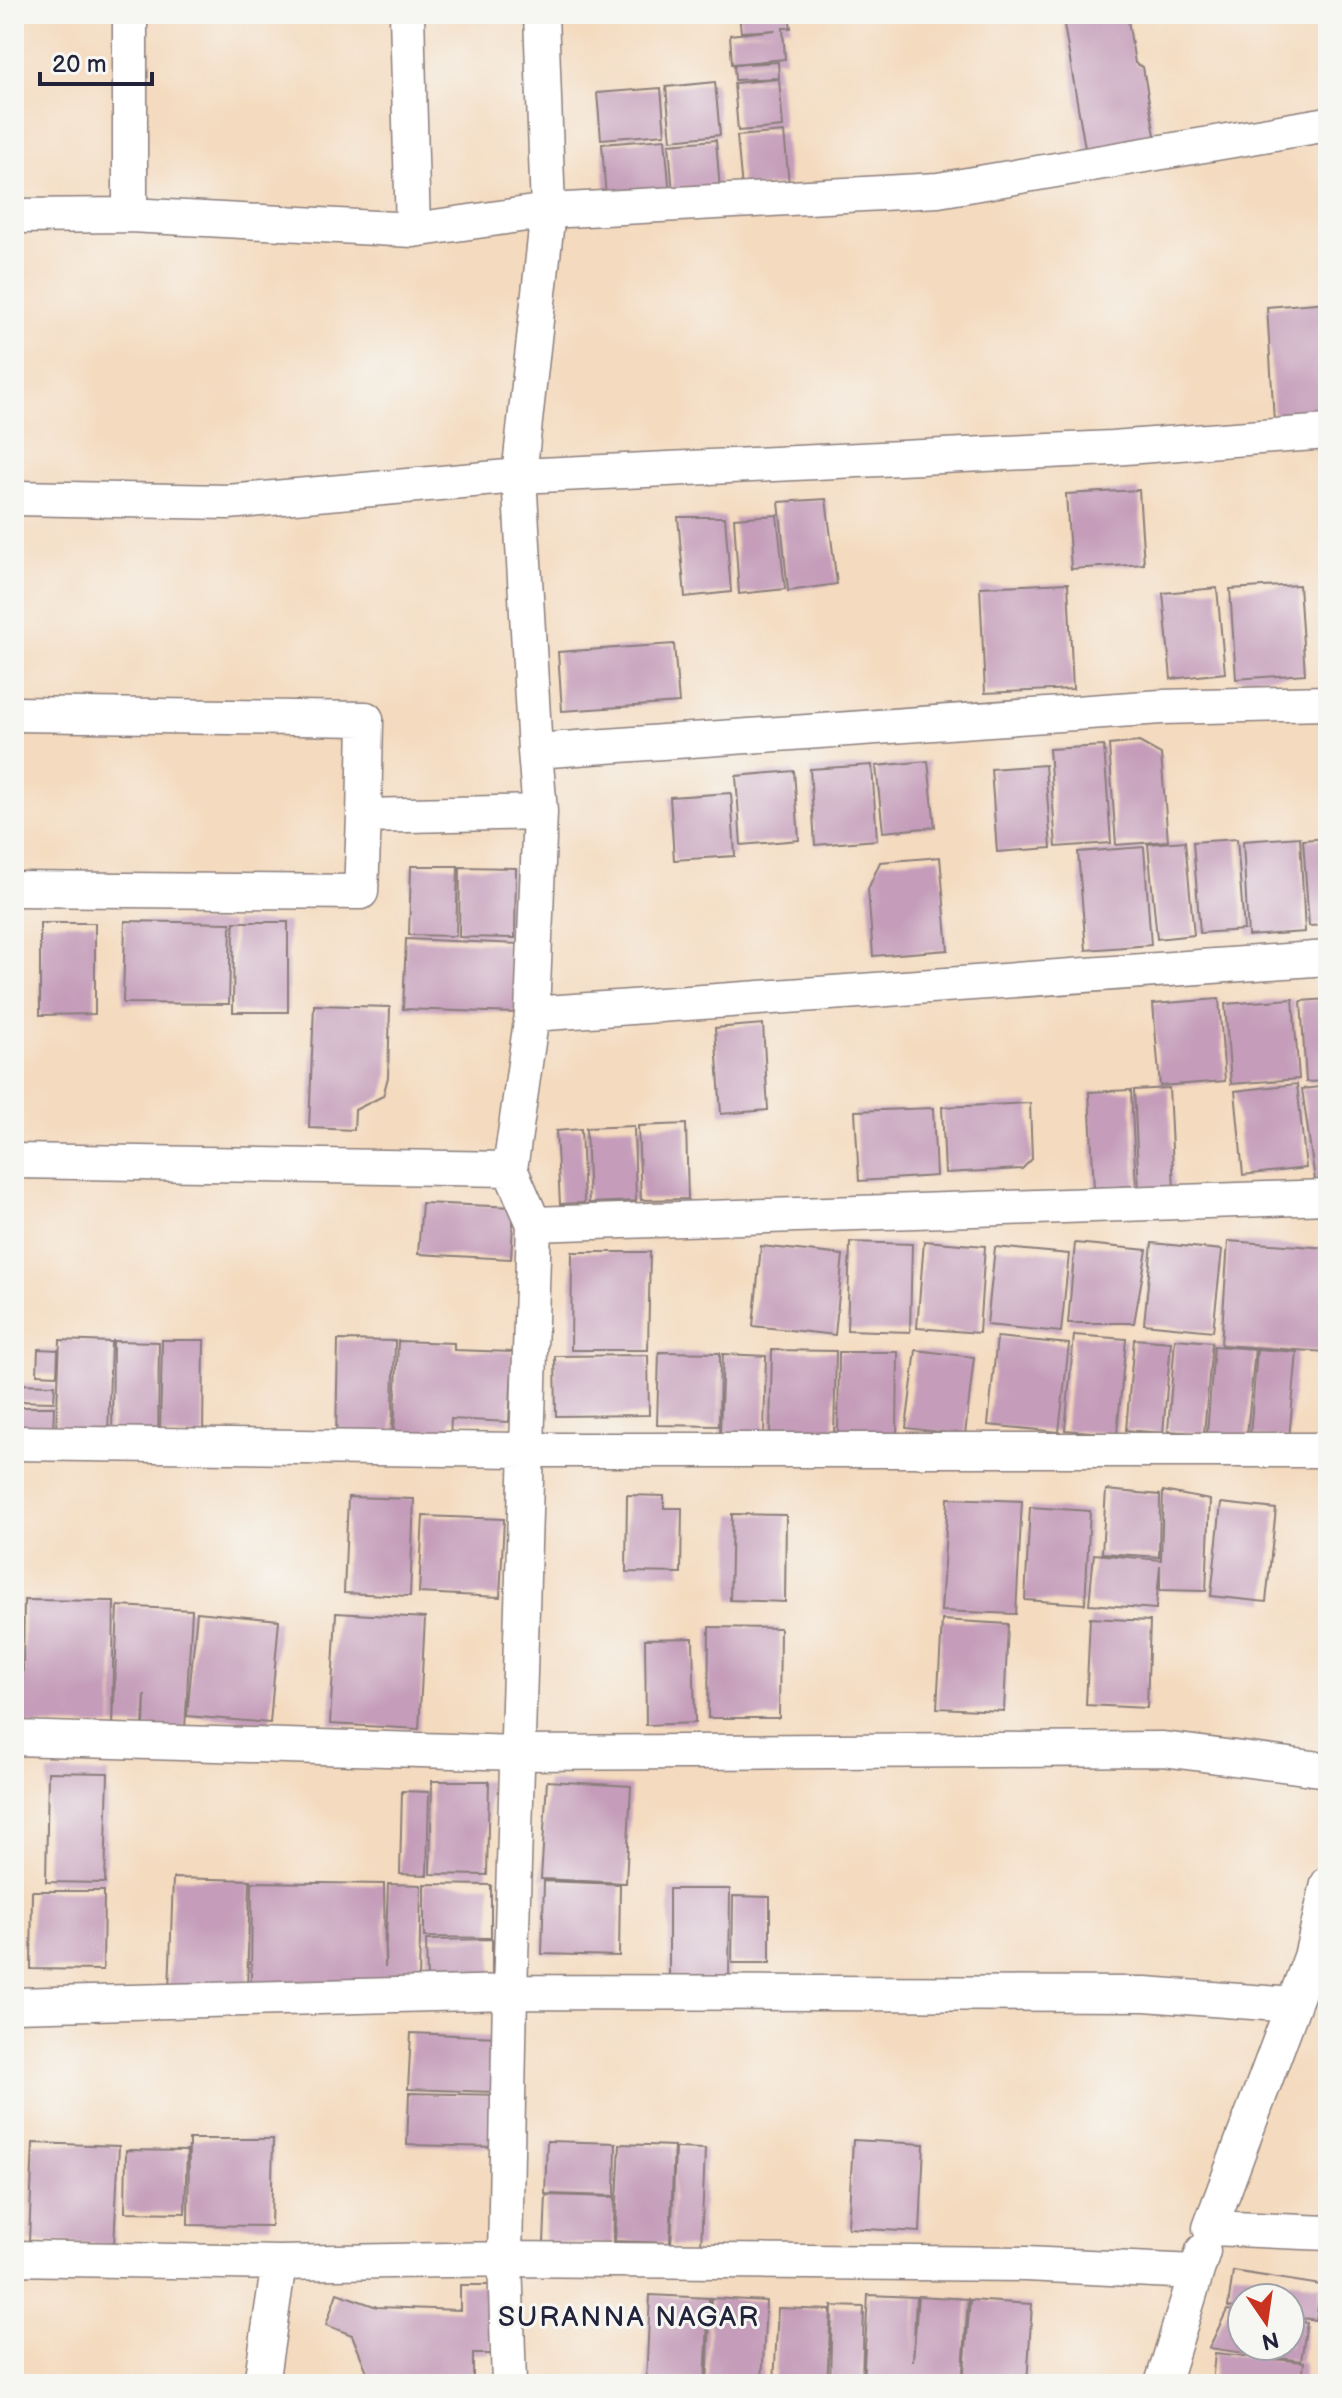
<svg xmlns="http://www.w3.org/2000/svg" width="1342" height="2398" font-family="'Balsamiq Sans',sans-serif">
<style>
.building{fill:#c59dba}
.lines{fill:none;stroke-linecap:round;stroke-linejoin:round}
.minor-casing{stroke:#8b7e7c;stroke-width:37}
.minor{stroke:#fff;stroke-width:34}
.labels{text-anchor:middle;dominant-baseline:central;stroke-width:6;stroke-linejoin:round;paint-order:stroke}
.neighbourhood-label{font-size:28px;letter-spacing:2px;fill:#22223b;stroke:#f6f6f2}
</style>
<rect width="100%" height="100%" fill="#f6f6f2"/>
<filter id="ink" filterUnits="userSpaceOnUse"><feTurbulence type="fractalNoise" baseFrequency=".0125" numOctaves="2"/><feDisplacementMap in="SourceGraphic" scale="16" xChannelSelector="R" yChannelSelector="G"/><feConvolveMatrix kernelMatrix="1 2 1 2 8 2 1 2 1" color-interpolation-filters="sRGB"/></filter>
<filter id="wash" filterUnits="userSpaceOnUse"><feTurbulence type="fractalNoise" baseFrequency=".006" numOctaves="4" result="noise"/><feDisplacementMap in="SourceGraphic" scale="32" xChannelSelector="R" yChannelSelector="G"/><feGaussianBlur stdDeviation="1.8" result="paint"/><feColorMatrix in="noise" values="0 0 0 0 0 0 0 0 0 0 0 0 0 0 0 0 0 1.4 0 .05"/><feComposite in="paint" operator="in"/></filter>
<g filter="url(#wash)">
<rect width="100%" height="100%" fill="#f4dabe"/>
<g id="blocks">
<path class="building" d="M739 14H789L791 28H783L785 59 732 64 730 35 776 30 741 32Z
M1095 14H1127L1135 63 1143 67 1156 141 1086 154 1063 19Z
M778 62 779 78 735 80 734 65Z
M779 79 783 127 738 131 734 83Z
M715 82 720 135 671 140 666 87Z
M661 88 665 134 601 139 597 93Z
M784 132 789 184 742 189 737 136Z
M665 139 670 194 606 199 602 144Z
M716 140 720 190 673 194 669 144Z
M1328 302V417L1274 421 1267 307Z
M1139 490 1144 564 1071 569 1066 494Z
M826 499 837 584 788 591 779 502Z
M777 515 785 589 739 594 734 518Z
M678 517H725L731 592 685 597Z
M1068 583 1073 689 985 693 980 587Z
M1299 585 1305 674 1236 679 1230 589Z
M1217 588 1225 673 1171 679 1163 593Z
M674 644 679 703 562 711 558 652Z
M1139 742 1161 754 1168 841 1116 845 1109 745Z
M1104 746 1111 843 1056 847 1049 749Z
M928 761 935 827 883 832 876 766Z
M872 765 877 840 815 845 810 769Z
M1045 765 1051 848 997 852 991 769Z
M794 771 799 840 741 845 736 776Z
M731 793 735 856 674 860 670 797Z
M1300 837 1305 932 1248 936 1243 841Z
M1328 838V925L1309 926 1303 840Z
M1237 839 1244 930 1200 933 1193 842Z
M1185 841 1194 935 1157 939 1148 844Z
M1144 847 1151 945 1086 950 1078 852Z
M940 857 948 950 873 956 868 889 880 862Z
M411 866H458L456 936 409 935Z
M460 867 516 868 515 938 459 937Z
M125 921 231 923 229 1004 123 1003Z
M234 922H288V1012H233Z
M40 923H95V1014L40 1015Z
M406 939 520 944 517 1013 403 1009Z
M1219 999 1225 1081 1160 1086 1153 1004Z
M1293 999 1299 1079 1231 1084 1225 1004Z
M1328 999V1081L1306 1082 1301 1001Z
M314 1005 390 1007 388 1077 383 1096 355 1110 354 1130 309 1128Z
M763 1024 768 1110 721 1114 715 1028Z
M1297 1084 1306 1168 1243 1175 1235 1091Z
M1328 1086V1185L1316 1187 1302 1089Z
M1169 1088 1174 1189 1139 1190 1134 1090Z
M1131 1090 1136 1186 1094 1188 1089 1092Z
M1030 1103 1032 1159 1022 1169 945 1173 942 1107Z
M933 1108 936 1176 859 1181 855 1111Z
M686 1124 688 1199 641 1200 638 1126Z
M634 1126 636 1201 589 1203 586 1128Z
M581 1129 584 1203 560 1204 556 1131Z
M422 1203 514 1207 511 1259 418 1254Z
M924 1241 985 1246 979 1333 917 1328Z
M1228 1241 1328 1248 1327 1352 1221 1345Z
M850 1242 912 1244 910 1332 847 1330Z
M1075 1243 1147 1250 1134 1323H1068Z
M1152 1243 1222 1250 1213 1331 1144 1324Z
M761 1246 843 1255 835 1335 753 1326Z
M995 1247 1069 1254 1061 1332 987 1325Z
M572 1252H650L648 1350H571Z
M1074 1335 1126 1339 1117 1434 1065 1430Z
M997 1337 1069 1344 1059 1432 988 1425Z
M1134 1339 1171 1342 1163 1433 1126 1430Z
M1175 1339 1212 1342 1204 1434 1168 1431Z
M60 1340 111 1342 108 1434 56 1432Z
M162 1340H204L203 1437 160 1436Z
M338 1340 395 1341 392 1438H336Z
M113 1341 159 1342 158 1441H112Z
M398 1341 454 1343V1350L513 1352 509 1422 451 1419 450 1439 394 1436Z
M1214 1346 1255 1349 1247 1436 1207 1433Z
M38 1349 58 1350 57 1375 37 1374Z
M1257 1349 1297 1352 1289 1439 1250 1436Z
M772 1350 836 1351 834 1436 770 1434Z
M916 1350 974 1357 965 1435 906 1428Z
M659 1352 720 1353 719 1426 657 1425Z
M839 1352H898L897 1435H838Z
M723 1354 766 1356 764 1434 720 1433Z
M648 1355 649 1415 556 1416 555 1356Z
M14 1384 55 1385 54 1402 14 1401Z
M14 1407H54L53 1434H14Z
M1106 1490 1160 1495 1159 1557 1102 1553Z
M1163 1491 1210 1500 1206 1591 1160 1590V1565L1156 1609 1089 1604 1094 1554 1161 1560Z
M627 1495 664 1496V1508H682L681 1573 626 1572Z
M348 1497 414 1499 410 1596 344 1593Z
M948 1498 1022 1501 1016 1614 941 1611Z
M1221 1503 1276 1509 1266 1602 1211 1596Z
M1030 1507 1090 1511 1085 1604 1025 1600Z
M732 1514 786 1515 785 1602 730 1600Z
M423 1516 504 1519 500 1597 419 1593Z
M24 1600 114 1601 112 1726 22 1725Z
M118 1606 192 1610 185 1729 144 1727 145 1694 143 1727 113 1725Z
M197 1612 279 1620 270 1723 187 1716Z
M336 1613 425 1618 419 1729 330 1724Z
M1090 1618 1150 1621 1147 1708 1086 1705Z
M942 1620 1008 1624 1004 1711 937 1708Z
M709 1627 780 1628 779 1718H708Z
M693 1638 695 1723 646 1725 645 1639Z
M48 1772 108 1773 105 1883 46 1882Z
M432 1781H489L487 1875 430 1874Z
M547 1781 631 1786 626 1883 541 1879Z
M402 1791 429 1792 427 1875 400 1874Z
M173 1878 250 1880 247 1994 169 1992Z
M544 1881 620 1884 619 1956 542 1954Z
M252 1882 384 1884 385 1967 388 1884 421 1885 419 1982 251 1983Z
M424 1884 491 1885V1938L424 1937Z
M669 1889H730L729 1983 669 1982Z
M32 1891H104L103 1970 31 1969Z
M733 1896 770 1897V1963H732Z
M492 1939V1978L427 1979 426 1940Z
M411 2033 498 2037 495 2092 408 2089Z
M409 2093 501 2095 499 2147 407 2145Z
M189 2139H273L271 2226 188 2225Z
M853 2140 924 2144 920 2232 848 2228Z
M547 2141 616 2143 615 2196 545 2194Z
M33 2143 119 2146 114 2245 29 2241Z
M620 2144 674 2146 670 2243 615 2241Z
M675 2148 705 2149 701 2248 671 2246Z
M126 2150 187 2151 185 2213 125 2212Z
M14 2156 25 2157 19 2215 14 2214Z
M546 2195 615 2197 613 2244 544 2243Z
M1233 2271 1321 2285 1316 2320 1290 2316V2298H1242V2309L1228 2307Z
M460 2285H494L491 2354H473V2383L370 2379 352 2335 326 2325 337 2293 377 2307 460 2310Z
M650 2295 709 2298 705 2384H646Z
M868 2295 916 2297 913 2361 918 2296 968 2299 962 2384H863Z
M711 2298 766 2301 762 2384H707Z
M970 2300 1032 2304 1027 2384H963Z
M832 2306 864 2307 862 2384H830Z
M778 2308 831 2310 827 2384H774Z
M1227 2310 1242 2312V2346H1290V2320L1307 2322 1301 2361 1209 2348Z
M1215 2353 1304 2362 1302 2384H1212Z"/>
</g>
</g>
<g filter="url(#ink)">
<use href="#blocks" fill-opacity="0" stroke="#8b7e7c" stroke-width="2"/>
<g class="lines">
<defs>
<path id="minor" d="M130 14V215
M407 14 413 230
M14 216 130 215 413 230 548 211 938 190 1328 124
M1328 432 1112 448 519 476 535 751 1161 707 1328 703
M14 498 228 502 519 476 548 211 541 14
M14 714 366 719 364 819
M535 751 540 812 532 1014 510 1169 534 1224 510 1992 1145 1994 1293 2005
M14 889 361 892 364 816 540 812
M532 1014 1328 958
M14 1161 510 1169
M534 1224 1328 1197
M14 1443 526 1450H1328
M14 1738 519 1753 1163 1749 1328 1770
M1311 1957 1328 1884
M1328 1958 1311 1957 1210 2228 1328 2233
M14 2005 510 1992 505 2259 509 2384
M14 2258 279 2263 505 2259 1025 2264 1196 2272
M261 2384 279 2263
M1162 2384 1203 2251"/>
</defs>
<use href="#minor" class="minor-casing"/>
<use href="#minor" class="minor"/>
</g>
</g>
<g class="labels">
<g class="neighbourhood-label">
<text x="629" y="2317">SURANNA NAGAR</text>
</g>
</g>
<rect width="1342" height="2398" fill="none" stroke="#f6f6f2" stroke-width="48"/>
<g transform="translate(1266 2322) rotate(167)"><circle r="38" fill="#f6f6f2" stroke="#a1a1a9" stroke-width="2"/>
<path d="M0-6L14 30L0 20L-14 30Z" fill="#c8321e"/>
<text y="-12" font-size="22" font-weight="bold" text-anchor="middle" fill="#22223b">N</text>
</g>
<path d="M40 72v12h112v-12" fill="none" stroke="#22223b" stroke-width="4"/>
<text x="52" y="72" font-size="24" fill="#22223b" stroke="#f6f6f2" stroke-width="6" paint-order="stroke">20 m</text>
</svg>
